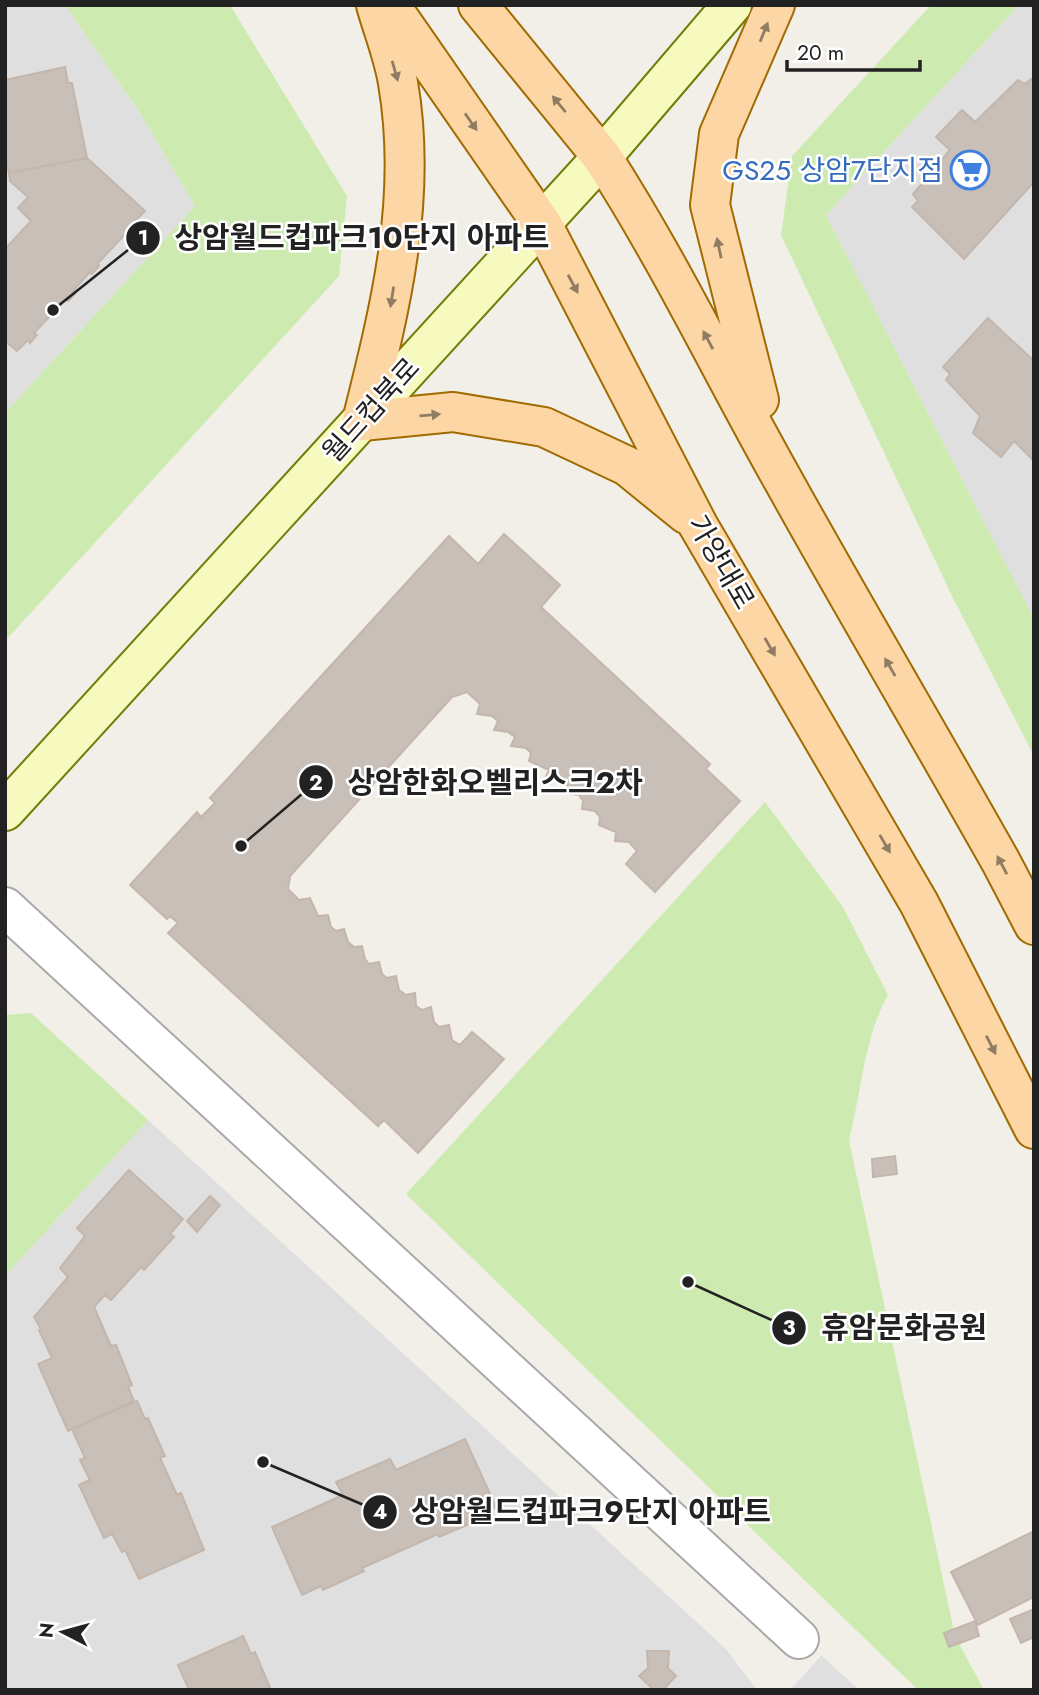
<svg xmlns="http://www.w3.org/2000/svg" width="1039" height="1695" font-family="Jost,'Noto Sans KR',sans-serif">
<style>
.residential{fill:#e0dfdf}
.grass{fill:#cdebb0}
.building{fill:#c7bfb8;stroke:#c4b6ab;stroke-width:2}
.lines{fill:none;stroke-linecap:round;stroke-linejoin:round}
.street-casing{stroke:#a9a9a9;stroke-width:42}
.secondary-casing{stroke:#707d05;stroke-width:42}
.primary-casing{stroke:#a06b00;stroke-width:42}
.street{stroke:#fff;stroke-width:38}
.secondary{stroke:#f7fabf;stroke-width:38}
.primary{stroke:#fcd6a4;stroke-width:38}
.oneway{fill:#8f7c63}
.labels{text-anchor:middle;dominant-baseline:central;stroke-width:5;stroke-linejoin:round;paint-order:stroke}
.shop-label{font-size:28px;fill:#366cbe;stroke:#fff;text-anchor:end}
.street-label{font-size:28px;fill:#222;stroke:#fff}
.leader{fill:none;stroke:#222;stroke-width:2.5}
.callout-dot{fill:#222;stroke:#fff;stroke-width:2.5}
.mark-label{font-size:21px;text-anchor:middle;font-weight:bold;fill:#fff}
.callout-label{font-size:30px;text-anchor:middle;font-weight:bold;fill:#222;stroke:#fff;stroke-width:5;stroke-linejoin:round;paint-order:stroke}
</style>
<rect width="100%" height="100%" fill="#f2efe9"/>
<path class="residential" d="M5 5H65L140 113 195 206 5 413Z
M1019 5H1034V619L826 215Z
M148 1120 725 1648 757 1690H5V1276Z
M821 1656H822L859 1690H790Z"/>
<path class="grass" d="M65 5H230L347 196 339 276 5 641V413L195 206 140 113Z
M931 5H1019L826 215 1034 619V756L952 596 781 235 792 156Z
M765 802 843 907 888 995C863 1040 862 1091 849 1140L955 1636 984 1690H918L406 1194Z
M31 1013 148 1120 5 1276V1015Z"/>
<path class="building" d="M65 67 68 83H72L87 158 9 173 5 156V80Z
M1034 77V182L964 259 912 207 918 201 913 194 950 150 936 137 962 110 975 122 1018 80 1025 84Z
M87 158 145 211 135 221 137 225 132 231 129 230 98 263 99 266 92 274 90 272 72 292 75 294 68 301 66 299 34 333 37 335 30 343 28 340 17 351 5 341V249L31 221 18 208 28 197 10 181 9 173Z
M988 318 1034 361V461L1014 441 1001 457 973 433 980 416 946 380 950 374 943 367Z
M504 534 560 585 541 607 710 764 706 769 740 801 655 892 626 864 637 851 629 842 615 841 616 832 599 825 600 817 595 811 582 809 583 801 579 795 564 793 566 785 561 780 546 777 549 770 529 761 531 753 526 748 511 746 515 737 508 732 494 730 498 721 492 716 477 714 480 704 467 692 452 697 290 876 288 889 299 900 310 898 318 916 328 915 331 927 336 931 344 929 348 942 354 947 362 946 365 959 369 964 379 962 382 974 387 978 396 976 399 990 406 995 415 993 416 1006 422 1010 431 1007 434 1022 439 1027 449 1025 452 1040 460 1045 472 1032 504 1059 418 1153 384 1120 378 1126 168 933 178 923 170 916 167 919 130 885 197 812 201 817 215 803 210 798 449 536 478 564Z
M895 1156 897 1174 873 1177 872 1159Z
M129 1170 183 1219 170 1234 174 1237 144 1270 141 1267 111 1300 105 1295 94 1307 111 1346 116 1345 132 1385 128 1387 134 1401 68 1431 38 1364 52 1358 39 1330 41 1329 34 1317 68 1277 60 1268 85 1236 77 1228Z
M210 1196 220 1205 197 1232 187 1221Z
M137 1401 145 1419 148 1418 165 1456 160 1458 177 1495 181 1493 204 1550 139 1579 125 1550 122 1552 112 1534 104 1538 79 1485 90 1480 80 1460 85 1458 72 1429Z
M465 1439 496 1507 479 1514 481 1519 439 1537 438 1534 362 1568 364 1571 323 1590 321 1586 302 1595 272 1527 343 1495 336 1482 390 1459 396 1470Z
M1034 1531V1597L978 1625 951 1572Z
M1034 1609V1637L1021 1643 1010 1619Z
M975 1621 979 1636 949 1647 944 1633Z
M243 1636 251 1654 255 1652 271 1690H189L178 1665Z
M647 1651H669L668 1668 676 1676 663 1690H654L639 1676 648 1668Z"/>
<g class="lines">
<defs>
<path id="street" d="M5 907 799 1639"/>
<path id="secondary" d="M5 811 602 157 732 5"/>
<path id="primary" d="M376 5C383 30 394 57 398 83 418 199 390 309 362 421L453 412 544 427 627 466 686 514
M390 5 542 224 698 525 919 903 1034 1129
M478 5 602 157C669 261 722 372 783 480 854 608 929 734 1001 862L1034 925
M759 400 710 205 719 134 775 5"/>
</defs>
<use href="#street" class="street-casing"/>
<use href="#secondary" class="secondary-casing"/>
<use href="#primary" class="primary-casing"/>
<use href="#street" class="street"/>
<use href="#secondary" class="secondary"/>
<use href="#primary" class="primary"/>
</g>
<defs><path id="oneway-solid" d="M-6-.8H1V-3.2L6.5 0L1 3.2V.8H-6Z" transform="scale(1.75)"/></defs>
<g class="oneway">
<use href="#oneway-solid" transform="translate(764 32) rotate(-68)"/>
<use href="#oneway-solid" transform="translate(395 71) rotate(74)"/>
<use href="#oneway-solid" transform="translate(559 104) rotate(-129)"/>
<use href="#oneway-solid" transform="translate(471 122) rotate(55)"/>
<use href="#oneway-solid" transform="translate(719 248) rotate(-102)"/>
<use href="#oneway-solid" transform="translate(573 284) rotate(62)"/>
<use href="#oneway-solid" transform="translate(392 297) rotate(99)"/>
<use href="#oneway-solid" transform="translate(708 340) rotate(-118)"/>
<use href="#oneway-solid" transform="translate(430 415) rotate(-5)"/>
<use href="#oneway-solid" transform="translate(770 647) rotate(60)"/>
<use href="#oneway-solid" transform="translate(890 667) rotate(-120)"/>
<use href="#oneway-solid" transform="translate(885 844) rotate(60)"/>
<use href="#oneway-solid" transform="translate(1002 865) rotate(-118)"/>
<use href="#oneway-solid" transform="translate(991 1045) rotate(63)"/>
</g>
<defs>
<symbol id="supermarket-ring" viewBox="-11 -11 22 22"><circle r="9.5" fill="#fff" stroke="#3f7fe0" stroke-width="1.5"/><path d="M-6-5.5h2.5l.6 2H6L4.5 2H-2.5L-4.4-4H-6ZM-1.5 3.2a1.3 1.3 0 1 0 .1 0ZM3 3.2a1.3 1.3 0 1 0 .1 0Z" fill="#3f7fe0"/></symbol>
</defs>
<g fill-rule="evenodd">
<use href="#supermarket-ring" x="948" y="148" width="44" height="44"/>
</g>
<g class="labels">
<g class="shop-label">
<text x="943" y="170">GS25 상암7단지점</text>
</g>
<g class="street-label">
<text transform="translate(371 410) rotate(-48)">월드컵북로</text>
<text transform="translate(721 562) rotate(60)">가양대로</text>
</g>
</g>
<path class="leader" d="M53 310L143 238M241 846L316 782M688 1282L789 1328M263 1462L380 1512"/>
<g class="callout-dot">
<circle cx="53" cy="310" r="7"/>
<circle cx="241" cy="846" r="7"/>
<circle cx="688" cy="1282" r="7"/>
<circle cx="263" cy="1462" r="7"/>
<circle cx="143" cy="238" r="18"/>
<circle cx="316" cy="782" r="18"/>
<circle cx="789" cy="1328" r="18"/>
<circle cx="380" cy="1512" r="18"/>
</g>
<g class="mark-label">
<text x="143" y="245">1</text>
<text x="316" y="790">2</text>
<text x="789" y="1335">3</text>
<text x="380" y="1519">4</text>
</g>
<g class="callout-label">
<text x="362" y="248">상암월드컵파크10단지 아파트</text>
<text x="495" y="793">상암한화오벨리스크2차</text>
<text x="904" y="1338">휴암문화공원</text>
<text x="591" y="1522">상암월드컵파크9단지 아파트</text>
</g>
<rect width="1039" height="1695" fill="none" stroke="#222222" stroke-width="14"/>
<g transform="translate(63 1632) rotate(276)" stroke="#ffffff" stroke-width="5" paint-order="stroke">
<path d="M0-5L12 26L0 18L-12 26Z" fill="#222222"/>
<text y="-10" font-size="19" font-weight="bold" text-anchor="middle" fill="#222222">N</text>
</g>
<path d="M787 60v10h133v-10" fill="none" stroke="#222222" stroke-width="3.5"/>
<text x="797" y="60" font-size="21" fill="#222222" stroke="#ffffff" stroke-width="5" paint-order="stroke">20 m</text>
</svg>
